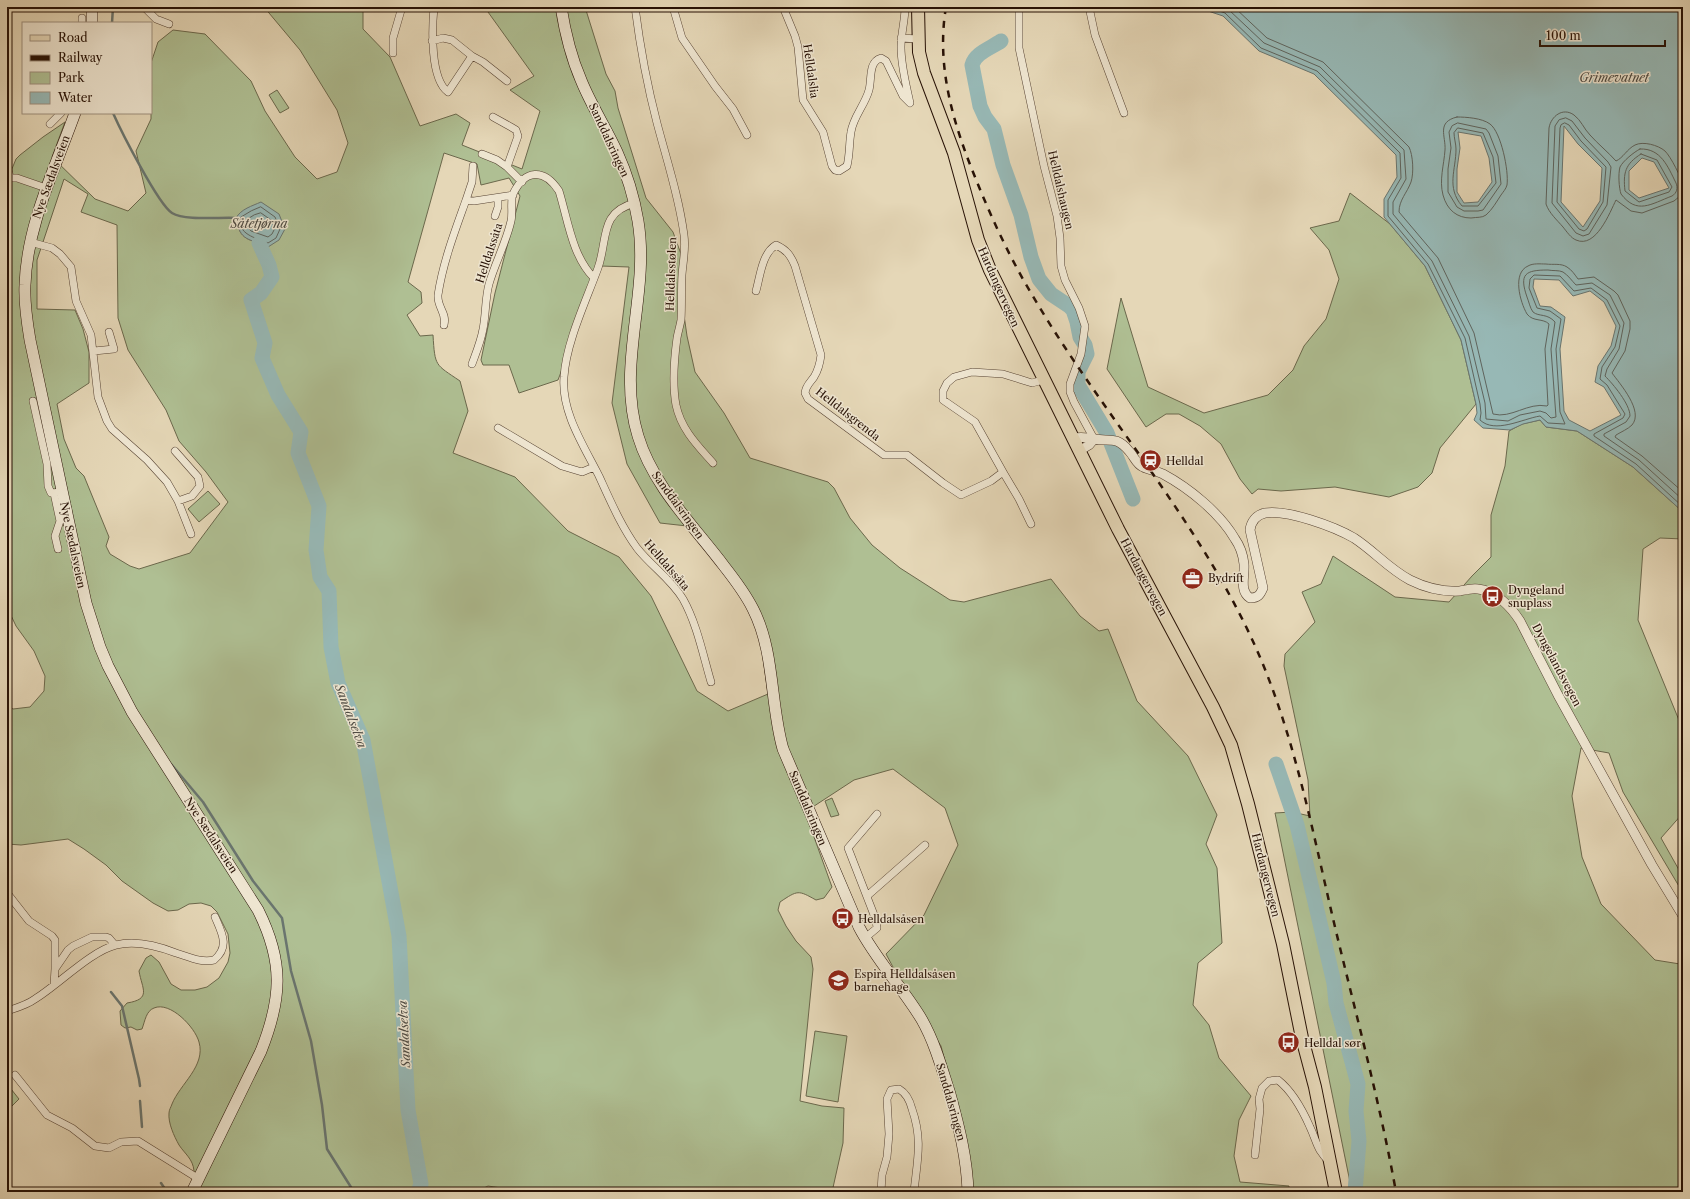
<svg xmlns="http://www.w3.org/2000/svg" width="1690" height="1199" font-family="'Libre Caslon Text',serif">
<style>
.green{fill:#afbf93;stroke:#6b684c;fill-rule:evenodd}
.water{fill:#97b8b5;stroke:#6a756f;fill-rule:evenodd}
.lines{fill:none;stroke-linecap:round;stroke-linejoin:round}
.shore{stroke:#5f645d;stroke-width:1}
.stream{stroke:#6a756f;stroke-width:2.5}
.river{stroke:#97b8b5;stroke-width:15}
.minor-casing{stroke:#564232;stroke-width:8}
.tertiary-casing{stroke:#564232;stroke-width:10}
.secondary-casing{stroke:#271105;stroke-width:12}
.primary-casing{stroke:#271105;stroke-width:14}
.minor{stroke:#eee5d0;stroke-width:7}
.tertiary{stroke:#eee5d0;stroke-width:9}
.secondary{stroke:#eee5d0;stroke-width:11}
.primary{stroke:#e5d7b7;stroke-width:12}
.rail{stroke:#271105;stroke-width:2.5;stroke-dasharray:7 7;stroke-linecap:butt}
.labels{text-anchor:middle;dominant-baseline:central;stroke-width:3;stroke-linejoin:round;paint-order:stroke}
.street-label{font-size:11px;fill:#271105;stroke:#eee5d0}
.poi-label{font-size:11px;fill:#271105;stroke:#eee5d0;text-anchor:start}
.water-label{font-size:12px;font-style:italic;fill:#4e4b43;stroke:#eee5d0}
</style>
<rect width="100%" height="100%" fill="#e5d7b7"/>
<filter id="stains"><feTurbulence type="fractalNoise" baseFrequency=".005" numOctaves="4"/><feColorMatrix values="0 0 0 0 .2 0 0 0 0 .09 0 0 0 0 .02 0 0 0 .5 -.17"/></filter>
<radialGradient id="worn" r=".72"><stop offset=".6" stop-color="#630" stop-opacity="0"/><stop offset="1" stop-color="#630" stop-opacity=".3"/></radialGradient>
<path class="green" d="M264 7H363V29L390 57 420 126 456 114 470 123 462 145 522 169 540 111 510 90 534 76 488 12 495 7H585L606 74 615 91 618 108 646 198 673 232 685 265 683 308 687 336 695 372 724 413 750 458 828 482 834 488 850 518 872 545 900 568 950 600 964 602 1051 579 1080 616 1099 631 1108 629 1137 701 1188 756 1217 815 1206 844 1217 868 1222 943 1198 963 1193 1005 1209 1025 1219 1058 1251 1096 1239 1120 1234 1156 1240 1182 1289 1186V1192H972L967 1144 941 1046 901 982 886 954 924 915 958 845 945 808 893 769 854 780 805 812 832 887 824 898 816 900C798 890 798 890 780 902L778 910 786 926 796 941 811 957 813 969 800 1101 822 1106 844 1108 843 1143 832 1192H516L514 1190 488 1186 476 1192H189C190 1186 194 1177 194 1171 193 1159 185 1154 179 1145 174 1136 168 1123 169 1113 169 1110 171 1107 172 1104 180 1084 206 1066 199 1042 195 1027 170 1001 154 1008 146 1011 145 1021 142 1029L137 1030 131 1027 125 1028 121 1025 120 1011 127 1003C152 999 142 989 139 971L146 958 151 955 159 962 171 984 181 990H195L207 987 219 978 228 962 230 953 228 934 217 912 211 906 201 903 189 904 178 910 168 911 153 903 122 881 106 865 84 849 68 839 21 845 7 844V705L13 709 30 707 44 691 45 676 34 651 16 626 7 607V181L16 159 20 155 43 137 65 122 52 157 95 199 128 211 146 193 136 151 151 119V63L158 42 173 30 205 34 251 81 265 111 295 157 317 179 337 172 348 143 337 110 300 50ZM444 153 477 164 481 185 509 178 520 196 495 293 481 360 483 365H509L519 393 558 380 601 266 629 267 612 403 627 464 660 523 687 526 756 607 768 694 728 711 697 691 651 596 619 557 568 531 515 477 453 453 468 411 460 381C435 364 435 367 433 335L420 336 407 315 422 303 421 292 408 282ZM64 179 88 194 81 212 117 225 118 318 128 350 166 410 179 441 206 472 228 502 190 553 139 569 130 566 110 554 106 546 109 537 84 476 76 468 64 439 57 404 89 383V352L83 329 75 310 37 309V260ZM236 218 268 247C249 238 240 242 236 218Z
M277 90 289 108 280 113 269 95Z
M1350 193 1390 224 1425 266 1461 340 1476 404 1440 448 1432 473 1418 487 1389 497 1335 487 1281 491 1258 489 1252 494 1240 479 1221 444 1200 426 1179 414H1166L1146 427 1107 369 1121 298 1148 387 1204 413 1268 395 1293 370 1304 346 1326 319 1339 279 1329 250 1310 228 1339 221Z
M1540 420 1546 427 1577 431 1633 467 1683 512V539L1660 538 1643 549 1638 620 1683 730V813L1661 838 1683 877V893L1623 792 1609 753 1581 748 1572 796 1582 857 1601 904 1655 960 1680 964 1683 962V1192H1352L1275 813 1292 812 1310 816 1308 780 1284 666 1285 654 1315 622 1302 592 1321 584 1333 556 1395 597 1449 602 1472 576 1491 557V515L1505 466 1509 431 1522 424Z
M208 491 220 504 199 522 188 509Z
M832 798 839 815 831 817 825 801Z
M815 1031 847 1036 838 1102 806 1096Z
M7 1084 19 1099 7 1111Z"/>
<path class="water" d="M1196 7H1683V512L1633 467 1577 431 1546 427 1540 420 1523 424 1510 430 1483 428 1474 420 1477 413 1476 404 1461 340 1425 266 1384 217V199L1397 177 1396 155 1314 74 1259 51 1223 16ZM1564 126 1578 144 1602 168 1600 201 1583 227 1561 202ZM1458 132 1481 136 1489 158 1492 182 1478 202 1464 203 1457 192V169L1460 148ZM1642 158 1654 162 1669 188 1639 198 1629 190V171ZM1534 279 1559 280 1573 296 1590 291 1604 302 1616 326 1611 346 1598 366 1595 382 1604 387 1621 415 1590 431 1569 420 1564 411 1560 349 1565 317 1551 307 1540 306 1533 287Z
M261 202 279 214 285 229 279 240 268 247C249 238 240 242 236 218 241 209 252 206 261 202Z"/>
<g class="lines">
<path class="shore" d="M1208 7 1225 13 1261 48 1317 71 1400 153 1401 178 1388 200V216L1428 264 1465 338 1480 404 1481 413 1480 420C1495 434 1522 419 1540 416L1548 423 1565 424 1560 412 1556 349 1561 319 1550 311 1537 308 1529 288 1530 279 1534 275 1560 276 1574 291 1591 288 1607 300 1620 326 1615 347 1602 367 1600 379 1607 385 1625 414 1623 418 1594 434V436L1636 464 1683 507
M1223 7 1229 10 1264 43 1320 67 1404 150 1406 179 1393 202V214L1432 261 1469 336 1485 403 1486 419 1508 421 1520 415 1540 411 1546 413 1551 418 1556 417 1551 349 1555 322C1547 313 1539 317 1533 312 1530 308 1529 302 1527 297 1519 274 1525 270 1548 270 1553 271 1559 270 1563 272 1568 275 1572 281 1576 285L1592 283 1610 295 1624 323 1619 349 1607 369 1605 376C1613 384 1630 404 1630 416L1626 422 1604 434V436L1639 460 1683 500
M1234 7 1267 38 1323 62 1409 147C1413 155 1414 173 1411 182 1407 193 1399 200 1399 212L1438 258 1474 333 1493 414C1511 419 1528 402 1547 406L1548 405 1545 349 1549 324C1543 318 1533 322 1527 314 1520 302 1512 273 1528 266 1533 263 1540 264 1546 264 1553 265 1561 263 1567 267 1572 270 1575 275 1578 279L1594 277 1614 291 1618 295 1630 321V329L1625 351 1612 373C1620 384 1644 411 1632 425 1628 429 1621 432 1616 435L1615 437 1642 456 1683 492
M1457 117C1466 117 1482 118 1490 124 1501 132 1509 171 1507 185 1506 189 1503 192 1501 195 1497 201 1492 210 1486 215 1482 218 1477 217 1471 218 1457 218 1447 210 1443 195 1439 180 1444 165 1445 150 1446 136 1436 122 1457 117Z
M1566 118 1572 121 1585 138 1608 162 1611 167 1607 205 1589 234 1583 236 1576 233 1552 203 1555 126 1559 120Z
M1458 123 1486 129 1489 133 1498 156 1501 184 1483 210 1478 211H1464L1457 207 1448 192V169L1451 148 1449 132 1452 126Z
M1565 123 1569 125 1581 141 1606 167 1603 202 1587 229 1584 231 1579 229 1557 202 1560 128 1561 125Z
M1458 128 1483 133 1493 157 1496 183 1478 206H1462C1446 187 1456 170 1456 149 1456 144 1454 138 1454 133Z
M1640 149C1661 148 1668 167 1676 183 1678 188 1677 193 1672 196 1651 204 1637 215 1621 194 1619 188 1618 174 1620 167 1623 161 1634 152 1640 149Z
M1641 154 1657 160 1672 187 1669 192 1639 202 1625 191C1623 173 1625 164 1641 154Z
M1683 185C1681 177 1671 157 1665 151 1658 145 1643 141 1635 145 1627 149 1623 158 1616 161 1608 152 1598 144 1590 135 1584 129 1581 120 1574 115 1563 107 1551 116 1549 128L1546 204C1549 213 1557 220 1563 227 1567 232 1571 238 1576 240 1596 249 1610 212 1616 200L1631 211 1642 213 1674 201 1680 196 1683 190
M261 207 275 217 280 229 276 238 268 243C256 238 236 234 241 217L251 211Z
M261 213 271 220 275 228 272 234 268 237 251 231 247 226 246 220 254 215Z"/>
<path class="stream" d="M112 23 113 7
M113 113C121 131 158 204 172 213 185 221 220 217 236 218
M171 764 203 802 253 881 282 918 291 971 311 1041 322 1105 327 1149 354 1192
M111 992 122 1006 139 1079 140 1086
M140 1101 142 1127
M161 1183 167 1192"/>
<path class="river" d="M1001 41C991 48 975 53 972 65L980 106 985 117 994 129 1003 165 1021 215 1031 257 1039 279 1051 294 1069 306 1073 310 1077 322 1080 337 1085 345 1087 354 1078 372V385L1107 433 1133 499
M259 243 269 265 272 277 261 293 251 300 265 343 262 358 278 395 301 432 298 453 319 506 316 550 320 577 329 591 331 647 338 683 363 740 399 936 408 1110 421 1184 418 1192
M1276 764 1297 825 1334 983 1336 1003 1358 1084 1356 1111 1359 1141 1355 1192"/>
<defs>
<path id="minor" d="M144 7 156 19 169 24
M434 7C432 28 430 79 448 92L472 56
M635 7C640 46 647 85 657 123 667 161 679 197 684 235 686 249 683 261 682 275 681 290 682 305 681 320 680 326 678 332 677 338 674 360 672 383 676 405 681 429 697 445 713 463
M673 7 682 38 715 86 733 109 747 135
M783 7 795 36 798 47 803 100 823 132 832 166 835 170 839 171 847 166C850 154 849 143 851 132 853 117 865 105 869 90 872 79 868 62 881 58L886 61 903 96 910 103C906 84 901 66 901 47 901 33 905 21 905 7
M1019 7V48L1044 166 1057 216 1060 238 1061 266 1065 280 1079 308 1085 326 1081 354 1070 384V392L1074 402 1094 439
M1089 7 1095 35 1124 113
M82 23V18
M901 38 918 39
M432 41 443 38 452 40 472 56 483 62 507 81
M393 53V38L402 7
M493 117 511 127 516 130 518 136 507 167 522 182
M50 124 61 113
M482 154 497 160 507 167
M7 156V160
M7 166 10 177
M7 178H17L46 188
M466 200 472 182 473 166
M635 203C599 212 608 240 598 268 586 301 566 343 564 377 561 412 584 446 599 476 610 500 621 526 637 548 651 566 671 579 683 599 697 624 703 655 711 682
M495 216 498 207V198
M30 242 52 248 60 254 71 267 76 301 91 335 98 397 107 421 112 429 147 460 167 482 178 501 191 534
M756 291C760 277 762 253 776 245 787 250 791 256 795 266L821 355C820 363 819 369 814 377 810 383 806 385 805 393L808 399 884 455H907L943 483 961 495 991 481 1003 472 975 422 943 400V391L947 383 954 377 972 372 1003 374 1032 383 1043 380
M444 325C447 312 437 308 438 295 443 262 455 231 466 200L474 201 513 195
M94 351 114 349 109 332
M472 364C476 353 481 341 483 329 486 314 485 299 489 284 495 263 506 243 511 221 513 213 510 201 513 194 525 169 544 168 559 191 568 220 572 256 594 278
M33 401 47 464 48 486 51 493 62 492
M498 428 562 466 582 472 594 467
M175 451 198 477 200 486 192 496 178 501
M1003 472 1019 499 1031 524
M54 493 60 521 55 536 58 549
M7 893 29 921 52 936 55 940V969
M867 896 925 845
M865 938 877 928 876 920 848 848 877 814
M54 985 55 969 68 950 73 946 92 937H106L109 938 115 945
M7 1011C16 1008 27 1005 35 999 58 985 91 951 116 945 135 940 158 946 176 953 189 957 201 963 214 960 230 947 222 933 215 917
M15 1075 47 1115 72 1128 95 1146 109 1148 121 1142 138 1141 199 1179
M1255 1155 1260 1109 1259 1099 1262 1088 1269 1081 1278 1080C1292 1091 1303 1111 1310 1127 1317 1142 1317 1151 1330 1162
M881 1192 882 1175 887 1157 889 1134 887 1099 891 1090 899 1089C906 1093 910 1101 912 1109 923 1140 917 1161 914 1192"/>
<path id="tertiary" d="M1073 438C1080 437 1086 437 1094 439 1109 442 1116 435 1129 451 1134 456 1136 464 1143 467 1149 470 1157 471 1163 474 1189 488 1220 513 1235 539 1240 546 1243 555 1244 564 1245 576 1239 591 1250 598 1258 598 1260 595 1263 588L1250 530C1251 522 1256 515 1265 513 1287 509 1335 527 1354 538 1374 551 1389 569 1410 580 1426 588 1442 592 1460 591 1465 590 1472 588 1478 589 1496 591 1511 607 1520 621L1558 695 1652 865 1683 916
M1079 451 1089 445 1094 439"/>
<path id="secondary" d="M561 7C565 32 571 57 581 80 591 105 606 128 617 152 627 174 634 197 638 221 650 293 616 365 638 436 653 486 693 525 724 566 735 580 745 593 753 609 775 652 770 704 783 749L859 927C876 960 903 988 922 1020 935 1043 942 1069 950 1094 959 1127 967 1158 968 1192
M92 23V7
M75 113C55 169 27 224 25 285 24 303 27 322 30 340L86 603 100 647 108 666 132 712 258 910C284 962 282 998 261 1051L192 1192"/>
<path id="primary" d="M918 7 919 52 924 73 954 153 978 240 990 270 1118 529 1213 707 1231 745 1248 804 1283 944 1302 1038 1315 1087 1336 1192"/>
</defs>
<use href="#minor" class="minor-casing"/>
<use href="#tertiary" class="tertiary-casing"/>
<use href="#secondary" class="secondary-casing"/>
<use href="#primary" class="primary-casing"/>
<use href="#minor" class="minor"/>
<use href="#tertiary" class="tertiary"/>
<use href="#secondary" class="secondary"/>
<use href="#primary" class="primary"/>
<path class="rail" d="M946 7C936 66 953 123 975 177 991 217 1009 256 1031 293 1101 413 1199 520 1256 648 1295 736 1313 834 1335 927 1356 1015 1380 1103 1396 1192"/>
</g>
<defs>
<symbol id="station-disc" viewBox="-11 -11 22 22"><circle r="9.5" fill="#8f2418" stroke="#eee5d0"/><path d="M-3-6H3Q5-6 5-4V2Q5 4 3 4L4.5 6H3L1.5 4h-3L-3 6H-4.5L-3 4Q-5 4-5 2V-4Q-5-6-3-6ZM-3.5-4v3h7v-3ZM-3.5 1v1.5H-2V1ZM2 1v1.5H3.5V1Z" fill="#fff"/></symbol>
<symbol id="office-disc" viewBox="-11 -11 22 22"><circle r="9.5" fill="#8f2418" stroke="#eee5d0"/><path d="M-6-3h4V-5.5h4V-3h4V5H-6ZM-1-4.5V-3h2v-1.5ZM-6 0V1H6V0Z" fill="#fff"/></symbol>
<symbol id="bus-disc" viewBox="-11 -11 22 22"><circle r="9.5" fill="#8f2418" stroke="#eee5d0"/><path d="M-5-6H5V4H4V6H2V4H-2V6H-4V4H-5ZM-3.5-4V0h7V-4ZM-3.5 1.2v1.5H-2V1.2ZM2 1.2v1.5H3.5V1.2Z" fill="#fff"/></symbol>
<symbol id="school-disc" viewBox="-11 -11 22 22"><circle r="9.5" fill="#8f2418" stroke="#eee5d0"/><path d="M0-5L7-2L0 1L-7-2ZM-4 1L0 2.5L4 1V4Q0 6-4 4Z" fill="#fff"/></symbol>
</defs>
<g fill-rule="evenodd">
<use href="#station-disc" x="1138" y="448" width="25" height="25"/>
<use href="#office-disc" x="1180" y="566" width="25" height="25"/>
<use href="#bus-disc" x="1480" y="584" width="25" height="25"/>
<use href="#bus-disc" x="830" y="906" width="25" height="25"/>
<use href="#school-disc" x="826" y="968" width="25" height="25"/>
<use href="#bus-disc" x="1276" y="1030" width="25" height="25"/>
</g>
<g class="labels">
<g class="street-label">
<text transform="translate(811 71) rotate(82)">Helldalslia</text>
<text transform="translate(609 140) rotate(65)">Sanddalsringen</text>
<text transform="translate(51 177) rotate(-70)">Nye Sædalsveien</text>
<text transform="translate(1061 190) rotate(77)">Helldalshaugen</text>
<text transform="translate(489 253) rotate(-72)">Helldalssåta</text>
<text transform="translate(671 274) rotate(-88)">Helldalsstølen</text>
<text transform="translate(999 287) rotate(66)">Hardangervegen</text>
<text transform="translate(848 414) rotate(38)">Helldalsgrenda</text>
<text transform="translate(678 505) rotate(54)">Sanddalsringen</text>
<text transform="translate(73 545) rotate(78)">Nye Sædalsveien</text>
<text transform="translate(667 565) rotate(49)">Helldalssåta</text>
<text transform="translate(1144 577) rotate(62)">Hardangervegen</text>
<text transform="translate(1557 665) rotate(62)">Dyngelandsvegen</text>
<text transform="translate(808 808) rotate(67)">Sanddalsringen</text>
<text transform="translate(211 835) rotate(57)">Nye Sædalsveien</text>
<text transform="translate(1266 875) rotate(76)">Hardangervegen</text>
<text transform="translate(951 1102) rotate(74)">Sanddalsringen</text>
</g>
<g class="poi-label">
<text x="1166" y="461">Helldal</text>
<text x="1208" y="578">Bydrift</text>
<text x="1508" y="590">Dyngeland<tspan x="1508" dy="13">snuplass</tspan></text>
<text x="858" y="919">Helldalsåsen</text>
<text x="854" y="974">Espira Helldalsåsen<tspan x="854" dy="13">barnehage</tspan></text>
<text x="1304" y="1043">Helldal sør</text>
</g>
<g class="water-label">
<text x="1614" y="77">Grimevatnet</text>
<text x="259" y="223">Såtetjørna</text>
<text transform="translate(351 716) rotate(69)">Sandalselva</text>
<text transform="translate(404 1034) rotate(-93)">Sandalselva</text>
</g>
</g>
<rect width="1690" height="1199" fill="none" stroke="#e5d7b7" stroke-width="24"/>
<rect x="8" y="8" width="1674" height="1183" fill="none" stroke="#271105" stroke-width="2"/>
<rect x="12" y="12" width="1666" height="1175" fill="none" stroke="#271105"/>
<rect x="22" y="22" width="130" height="92" fill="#eee5d0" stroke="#9e907f"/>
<rect x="30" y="35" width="20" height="6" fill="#e5d7b7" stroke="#9e907f"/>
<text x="58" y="42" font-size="12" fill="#271105">Road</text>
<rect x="30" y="55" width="20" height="6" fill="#271105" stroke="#9e907f"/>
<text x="58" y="62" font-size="12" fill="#271105">Railway</text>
<rect x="30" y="72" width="20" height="12" fill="#afbf93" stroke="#9e907f"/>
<text x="58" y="82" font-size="12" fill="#271105">Park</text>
<rect x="30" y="92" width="20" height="12" fill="#97b8b5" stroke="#9e907f"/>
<text x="58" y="102" font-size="12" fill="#271105">Water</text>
<path d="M1540 40v6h125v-6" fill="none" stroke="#271105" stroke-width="2"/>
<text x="1546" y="40" font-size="12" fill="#271105" stroke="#eee5d0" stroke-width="3" paint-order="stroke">100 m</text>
<rect width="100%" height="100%" filter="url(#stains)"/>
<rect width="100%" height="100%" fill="url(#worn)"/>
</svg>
